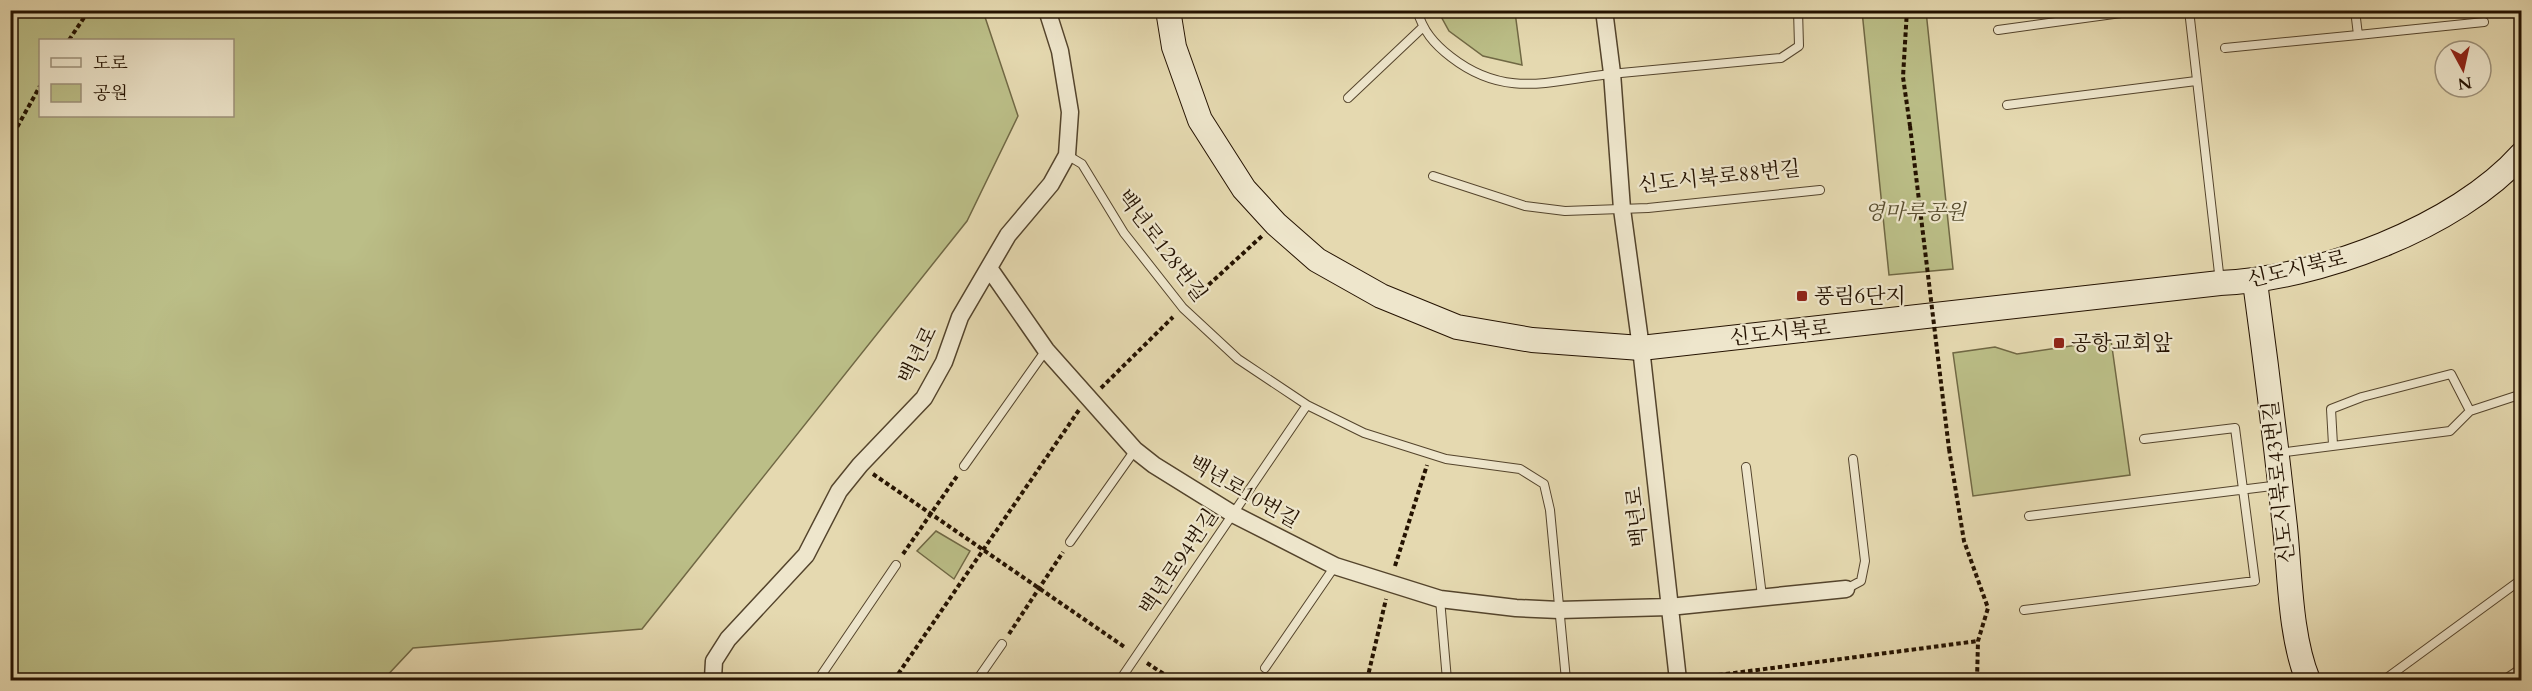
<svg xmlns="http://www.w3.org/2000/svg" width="2532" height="691" font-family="Cardo,'Noto Serif KR',serif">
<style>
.green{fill:#bbbe87;stroke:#706844;stroke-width:1.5;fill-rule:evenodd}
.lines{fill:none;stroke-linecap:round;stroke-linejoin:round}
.lane-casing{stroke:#54442c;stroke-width:10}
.street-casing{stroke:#54442c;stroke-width:19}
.secondary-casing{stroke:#241200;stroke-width:26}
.path{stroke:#241200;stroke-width:4;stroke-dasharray:4.5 3;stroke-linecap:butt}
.lane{stroke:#eee6cc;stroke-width:8}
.street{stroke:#eee6cc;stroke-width:16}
.secondary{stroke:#eee6cc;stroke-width:24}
.path-bridge{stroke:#241200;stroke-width:4;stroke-dasharray:4.5 3;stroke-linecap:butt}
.poi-dot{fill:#8f2418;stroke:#eee6cc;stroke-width:2}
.labels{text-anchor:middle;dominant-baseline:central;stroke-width:4.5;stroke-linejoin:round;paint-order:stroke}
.street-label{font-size:21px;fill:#241200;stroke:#eee6cc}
.park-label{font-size:21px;font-style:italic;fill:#594e2f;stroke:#eee6cc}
.poi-label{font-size:21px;fill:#241200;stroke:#eee6cc;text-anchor:start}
</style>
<rect width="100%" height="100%" fill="#e5d9b0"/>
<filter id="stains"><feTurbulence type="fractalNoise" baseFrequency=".00333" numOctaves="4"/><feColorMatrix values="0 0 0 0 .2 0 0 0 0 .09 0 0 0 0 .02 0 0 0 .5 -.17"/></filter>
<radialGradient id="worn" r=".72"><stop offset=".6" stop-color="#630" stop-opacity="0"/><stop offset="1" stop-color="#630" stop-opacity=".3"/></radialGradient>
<path class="green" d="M10 11H983L1018 116 967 221 642 629 413 648 383 680H11ZM232 40V116H40V40Z
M1438 11H1524L1515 12 1522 65 1483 56 1449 31Z
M1862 11H1926L1953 269 1889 275Z
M2111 340 2130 475 1973 496 1953 353 1995 347 2017 354Z
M936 531 970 551 954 579 917 551Z"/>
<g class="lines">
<defs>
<path id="lane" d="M1417 10C1423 31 1434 44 1451 57 1509 102 1556 78 1621 73 1675 68 1728 63 1781 58L1799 46 1798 10
M2189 10 2220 282
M1998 30 2143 10
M2358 35 2484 22
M2225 48 2358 35 2355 10
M1348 98 1422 28
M2007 105 2196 81
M1067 155 1082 164 1124 233 1183 308 1238 359 1307 405 1364 433 1446 459 1520 469 1544 484 1550 510 1566 680
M1433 176 1525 206 1565 211 1648 208 1820 190
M2333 445 2331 409 2362 397 2451 374 2470 411
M2278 453 2450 431 2470 411 2522 394
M964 466 1046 350
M1746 467 1762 596
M2029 516 2280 485
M1070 542 1135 450
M1846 589 1861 581 1865 561 1853 459
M1440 599 1447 680
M2024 610 2255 581 2235 428 2144 439
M1265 668 1335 566
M818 680 896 565
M977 680 1002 644
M1120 680 1307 405
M2384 680 2522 579
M2504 680 2522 668"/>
<path id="street" d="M1604 10 1612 73 1622 209 1641 348 1678 680
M989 268 1046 350 1135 450 1154 465 1233 514 1335 566 1440 599 1516 608 1559 610 1669 607 1846 589
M716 680 713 678 714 661 728 639 806 555 839 491 860 465 924 398 944 362 960 317 1008 235 1051 184 1067 155 1070 112 1060 51 1047 10"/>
<path id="secondary" d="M1168 10 1174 47 1200 120 1244 189 1276 224 1317 260 1381 296 1457 327 1532 340 1641 348 2220 283C2317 279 2456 228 2522 154
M2255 282C2266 363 2276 445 2285 527 2290 575 2290 636 2308 680"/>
</defs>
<use href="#lane" class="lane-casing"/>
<use href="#street" class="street-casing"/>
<use href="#secondary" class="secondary-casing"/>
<path class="path" d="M1907 10 1903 77 1910 126
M69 40 89 10
M10 140 40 86
M1192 300 1262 236
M1101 388 1173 317
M1949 449 1964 541 1988 608 1978 641 1977 680
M873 474 1126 648
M903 554 957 476
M1395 566 1427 465
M1009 634 1063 552
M1147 663 1173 680
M1696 678 1978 641
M894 680 1079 410
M1367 680 1386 599"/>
<use href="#lane" class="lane"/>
<use href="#street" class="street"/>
<use href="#secondary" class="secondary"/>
<path class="path-bridge" d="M1910 126 1949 449"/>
</g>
<g class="poi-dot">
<rect x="1796" y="290" width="12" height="12" rx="3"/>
<rect x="2053" y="337" width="12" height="12" rx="3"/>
</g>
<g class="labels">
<g class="street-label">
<text transform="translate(1719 177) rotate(-6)">신도시북로88번길</text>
<text transform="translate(1162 246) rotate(53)">백년로128번길</text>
<text transform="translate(2297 269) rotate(-13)">신도시북로</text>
<text transform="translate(1780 333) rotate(-6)">신도시북로</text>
<text transform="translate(918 355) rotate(-64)">백년로</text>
<text transform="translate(2279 482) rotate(-96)">신도시북로43번길</text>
<text transform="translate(1244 492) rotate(30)">백년로10번길</text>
<text transform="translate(1637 517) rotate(-96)">백년로</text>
<text transform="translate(1179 562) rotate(-56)">백년로94번길</text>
</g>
<g class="park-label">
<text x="1915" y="212">영마루공원</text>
</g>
<g class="poi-label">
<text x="1814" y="296">풍림6단지</text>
<text x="2071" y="343">공항교회앞</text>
</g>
</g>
<rect width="2532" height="691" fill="none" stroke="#e5d9b0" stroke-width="36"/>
<rect x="12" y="12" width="2508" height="667" fill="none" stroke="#241200" stroke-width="3"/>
<rect x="18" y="18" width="2496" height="655" fill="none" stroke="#241200" stroke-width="1.5"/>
<rect x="39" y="39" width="195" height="78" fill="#eee6cc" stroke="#9d917a" stroke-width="1.5"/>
<rect x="51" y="58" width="30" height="9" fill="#eee6cc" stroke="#9d917a" stroke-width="1.5"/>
<text x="93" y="69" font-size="18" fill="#241200">도로</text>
<rect x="51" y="84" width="30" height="18" fill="#bbbe87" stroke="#9d917a" stroke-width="1.5"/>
<text x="93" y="99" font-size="18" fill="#241200">공원</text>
<g transform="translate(2463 69) rotate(172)"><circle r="28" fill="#eee6cc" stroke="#9d917a" stroke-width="1.5"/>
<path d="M0-4.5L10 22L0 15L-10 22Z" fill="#8f2418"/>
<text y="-9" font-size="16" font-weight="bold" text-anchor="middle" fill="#241200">N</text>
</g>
<rect width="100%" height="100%" filter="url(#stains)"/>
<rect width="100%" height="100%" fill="url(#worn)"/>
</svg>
